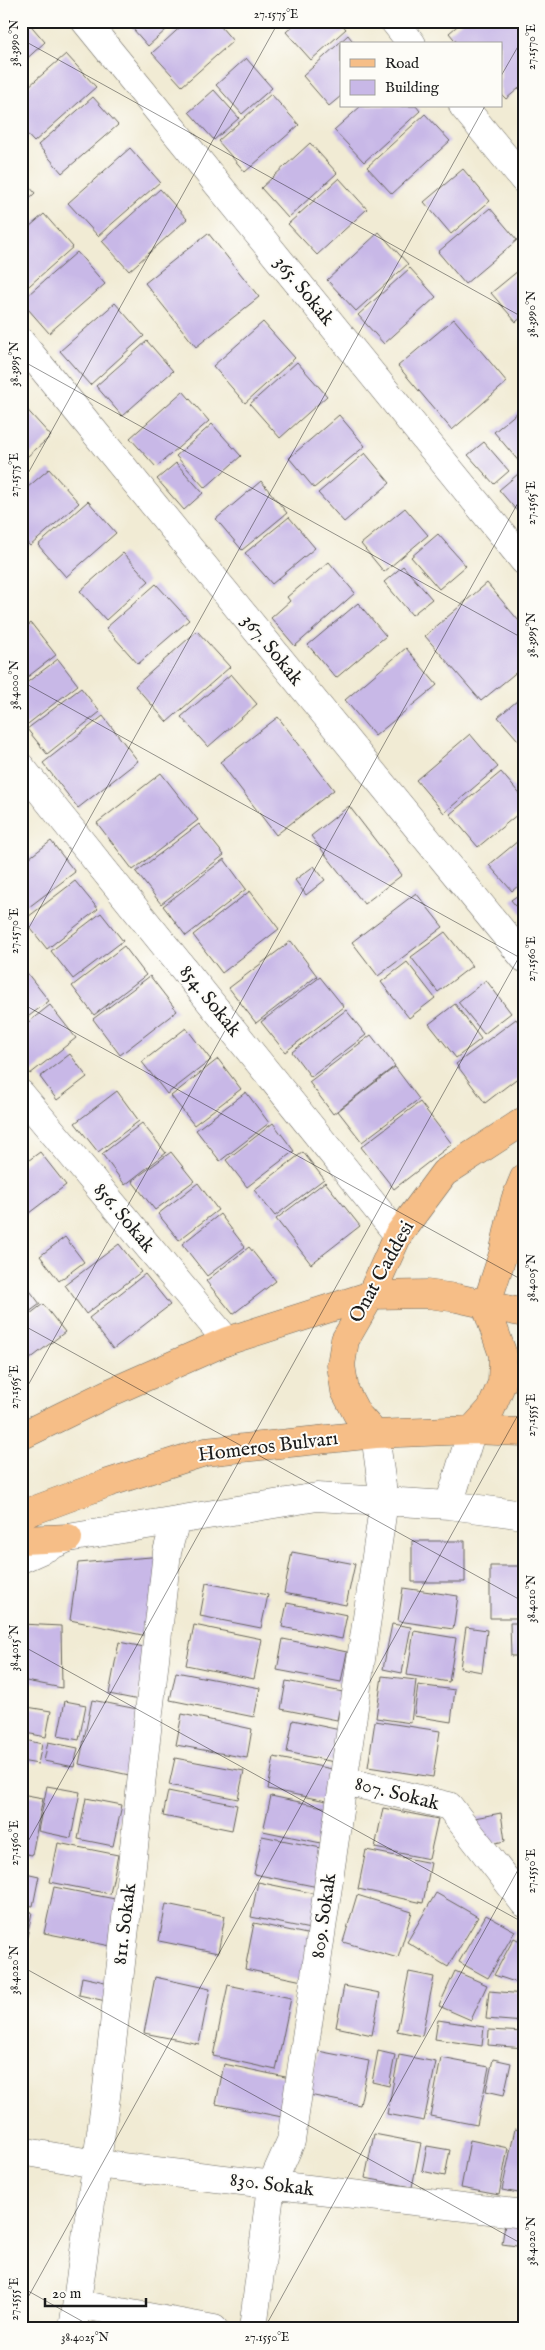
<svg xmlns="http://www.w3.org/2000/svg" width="545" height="2350" font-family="'IM FELL English',serif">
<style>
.building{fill:#c8b8e7}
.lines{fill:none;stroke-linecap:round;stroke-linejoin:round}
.minor-casing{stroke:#67645c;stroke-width:29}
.major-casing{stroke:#67645c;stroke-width:29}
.minor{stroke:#fff;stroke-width:28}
.major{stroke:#f6be87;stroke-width:28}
.ticks{fill:none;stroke:#1c1c1c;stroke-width:1;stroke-opacity:0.45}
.labels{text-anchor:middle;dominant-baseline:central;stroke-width:4;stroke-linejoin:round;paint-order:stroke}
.street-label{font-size:20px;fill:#1c1c1c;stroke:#fdfcf7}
.neatline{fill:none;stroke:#1c1c1c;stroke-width:2}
.ticks-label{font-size:12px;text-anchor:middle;fill:#1c1c1c}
</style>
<rect width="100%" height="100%" fill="#fdfcf7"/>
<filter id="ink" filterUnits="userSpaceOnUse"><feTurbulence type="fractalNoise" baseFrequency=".02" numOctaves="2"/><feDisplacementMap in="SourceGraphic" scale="10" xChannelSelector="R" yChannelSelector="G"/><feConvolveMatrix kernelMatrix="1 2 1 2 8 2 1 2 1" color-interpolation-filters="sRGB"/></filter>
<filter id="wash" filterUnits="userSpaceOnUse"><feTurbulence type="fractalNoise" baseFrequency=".0096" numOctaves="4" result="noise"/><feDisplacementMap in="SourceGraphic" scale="20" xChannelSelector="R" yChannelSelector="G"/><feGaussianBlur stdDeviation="1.12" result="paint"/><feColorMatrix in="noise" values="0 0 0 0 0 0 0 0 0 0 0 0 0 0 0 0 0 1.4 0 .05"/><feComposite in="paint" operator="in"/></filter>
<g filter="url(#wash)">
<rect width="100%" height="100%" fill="#f1ebd4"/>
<g id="blocks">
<path class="building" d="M21 21H27L45 42 21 64Z
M126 21H176L148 46Z
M187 21H216L233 41 182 86 152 53Z
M298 21H339L346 29 311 60 286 32Z
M463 21H524V84L506 99 501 94V44H458L449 33Z
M348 35 355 44H341V96L329 106 303 76Z
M66 54 96 87 34 142 21 128V93Z
M246 58 272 88 242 114 216 85Z
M214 90 239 118 214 140 189 112Z
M271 94 299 125 245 172 218 141Z
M93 97 118 125 62 173 38 145Z
M361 106H416L420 111 364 162 334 130Z
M425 114 450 141 392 194 367 167Z
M310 143 337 173 288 218 261 188Z
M130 148 160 182 98 236 68 203Z
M463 169 490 201 451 234 424 202Z
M21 177 35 193 21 206Z
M339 178 367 209 317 255 288 224Z
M160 189 187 219 129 271 102 241Z
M490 208 517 240 465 284 438 252Z
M44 214 73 247 21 293V234Z
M379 232 408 264 356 311 327 280Z
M208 233 259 297 196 347 145 283Z
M77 252 105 284 49 333 21 301Z
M524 266V315L516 322 491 293Z
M410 268 436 297 384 344 358 315Z
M115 303 144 336 90 385 60 351Z
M454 319 507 382 452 430 398 366Z
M263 322 295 358 245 403 213 366Z
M147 341 173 371 122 416 96 386Z
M297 362 327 396 280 438 250 404Z
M183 391 209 421 156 467 130 438Z
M21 403 51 436 21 462Z
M524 407V462L521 464 494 432Z
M339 415 365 446 314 488 289 458Z
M212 424 241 456 205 488 176 456Z
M484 442 509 471 494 484 468 455Z
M365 453 390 483 344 522 318 493Z
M176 463 203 493 184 510 157 479Z
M49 469 79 503 30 546 21 536V493Z
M524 469V519L499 490Z
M261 481 287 513 242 550 216 519Z
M88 501 116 533 66 577 38 545Z
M405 508 428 535 384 572 361 544Z
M289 517 315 548 272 584 245 553Z
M438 534 466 566 439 589 411 557Z
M123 553 149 581 106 620 80 591Z
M329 562 355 593 295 646 271 618 290 601 287 597Z
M403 566 432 599 412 615 384 582Z
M487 583 524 627V666L481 701 425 636Z
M156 584 189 620 138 664 106 628Z
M358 603 386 636 336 678 308 645Z
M31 623 56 655 21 682V631Z
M197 631 230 667 167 722 135 686Z
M406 648 437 685 375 736 345 700Z
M58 659 78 685 24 727 21 724V687Z
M231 674 257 704 208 747 181 717Z
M81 688 100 712 47 754 27 729Z
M524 695V747L498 717Z
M103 716 138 761 78 808 43 763Z
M278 717 334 790 276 835 220 762Z
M470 734 498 767 444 813 416 780Z
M501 772 524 799V809L478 847 450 814Z
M161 773 198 820 133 870 97 823Z
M349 806 402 875 364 904 311 836Z
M199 824 224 855 161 904 136 872Z
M524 836V881L512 891 489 865Z
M51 841 75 872 29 907 21 897V864Z
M224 859 246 889 186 936 163 906Z
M314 866 325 880 306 895 295 880Z
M75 881 98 909 47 949 24 920Z
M250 891 279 929 222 973 193 935Z
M524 891V916L511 900Z
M416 893 443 927 378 976 352 942Z
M101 913 123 941 73 979 51 951Z
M445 932 472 966 438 992 411 957Z
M291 941 317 976 256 1023 229 988Z
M124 946 146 975 94 1015 72 986Z
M407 962 435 998 409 1018 381 982Z
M27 973 49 1001 21 1022V978Z
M150 976 177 1011 120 1055 93 1019Z
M320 977 344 1007 285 1052 261 1022Z
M486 980 511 1013 484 1034 458 1002Z
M455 1004 481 1039 456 1058 429 1024Z
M50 1005 76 1038 30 1074 21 1063V1028Z
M346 1010 366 1035 311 1077 292 1052Z
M516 1019 524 1029V1073L485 1103 456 1064Z
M186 1028 211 1060 167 1094 142 1062Z
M371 1035 395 1066 333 1114 309 1082Z
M70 1054 87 1077 57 1100 40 1077Z
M218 1059 241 1089 194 1125 171 1096Z
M395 1067 419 1099 362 1142 338 1111Z
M117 1091 139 1121 98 1152 75 1123Z
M246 1092 269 1123 220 1161 196 1130Z
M420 1102 452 1144 394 1189 361 1147Z
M142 1123 166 1153 125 1185 102 1154Z
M273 1123 294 1151 247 1187 226 1160Z
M40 1152 66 1185 21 1219V1166Z
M171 1152 194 1181 155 1210 132 1181Z
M303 1152 324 1179 275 1216 254 1190Z
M325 1182 360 1226 311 1264 276 1219Z
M198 1183 218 1210 179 1240 158 1214Z
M220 1214 245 1247 207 1276 182 1244Z
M65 1237 84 1262 59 1281 40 1256Z
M119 1244 141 1272 86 1314 65 1285Z
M249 1247 276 1281 233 1314 206 1281Z
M145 1274 170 1305 113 1349 89 1318Z
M21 1279 40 1304 21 1318Z
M43 1304 65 1332 21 1366V1321Z
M412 1541H465V1582H412Z
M292 1552 355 1564 346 1605 284 1593Z
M163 1556 147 1636 70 1620 78 1563Z
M490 1566H524V1618H490Z
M206 1583 268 1595 261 1628 200 1616Z
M403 1588 458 1596 453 1629 398 1621Z
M287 1603 347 1615 342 1639 282 1627Z
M510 1623H524V1656H511Z
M21 1624 61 1626 62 1688 21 1680Z
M392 1624 411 1627 402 1673 383 1669Z
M194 1625 262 1639 254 1679 186 1665Z
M466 1627 487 1630 482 1672 460 1668Z
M414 1631 456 1638 449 1682 407 1675Z
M283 1639 347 1652 341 1682 277 1670Z
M119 1642 149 1648 139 1700 109 1694Z
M176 1672 260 1688 254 1717 170 1700Z
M382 1676 416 1680 411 1723 376 1718Z
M286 1681 343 1692 337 1720 281 1709Z
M418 1685 455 1690 451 1722 414 1716Z
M92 1700 142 1710 129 1775 79 1764Z
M65 1701 86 1705 79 1740 58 1736Z
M21 1706 51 1711 46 1737 21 1732Z
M182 1714 252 1729 247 1758 176 1745Z
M293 1720 340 1730 334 1762 287 1752Z
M375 1721 440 1731 433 1777 368 1767Z
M21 1739 42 1744 38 1764 21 1761Z
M48 1742 78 1748 74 1767 44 1761Z
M274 1757 337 1770 331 1802 268 1789Z
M175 1758 244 1771 238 1799 169 1785Z
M47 1786 80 1792 71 1838 38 1831Z
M168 1791 237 1805 232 1830 163 1816Z
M21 1794 43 1798 32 1855 21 1853Z
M271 1796 328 1808 321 1843 263 1831Z
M86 1798 122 1805 113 1846 78 1839Z
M383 1808 438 1819 429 1859 375 1848Z
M501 1813 505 1841 485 1845 469 1819Z
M262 1836 326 1849 318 1887 254 1874Z
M58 1843 118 1855 110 1894 50 1882Z
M366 1850 431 1863 423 1903 358 1889Z
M21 1872 39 1876 33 1906 21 1904Z
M258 1882 321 1895 315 1930 251 1917Z
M54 1887 125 1901 116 1947 44 1933Z
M436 1893 478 1917 448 1967 407 1942Z
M357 1895 412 1912 398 1958 343 1942Z
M166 1904 225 1916 218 1953 159 1941Z
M21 1910 32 1912 27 1937 21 1935Z
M486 1915 515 1931 488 1978 459 1962Z
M254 1923 316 1936 307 1982 245 1969Z
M514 1938 524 1943V1985L494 1975Z
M455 1971 487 1985 471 2020 439 2006Z
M409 1972 434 1977 422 2036 397 2031Z
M82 1977 114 1984 110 2002 79 1995Z
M155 1977 210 1989 199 2044 144 2033Z
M228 1985 291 1998 276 2070 213 2056Z
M344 1986 380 1993 372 2035 336 2027Z
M489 1991 524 1994V2022L486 2019Z
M438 2020 484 2027 482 2046 435 2039Z
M489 2030 524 2032V2048L488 2045Z
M318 2051 369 2061 360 2105 309 2095Z
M378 2051 395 2055 389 2086 372 2082Z
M399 2055 436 2062 424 2121 387 2114Z
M441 2058 489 2067 477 2125 430 2116Z
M493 2059 511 2063 504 2095 486 2091Z
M224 2064 290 2078 282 2117 216 2104Z
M515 2129 524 2131V2194L502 2190Z
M374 2134 421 2143 412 2187 365 2178Z
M470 2140 508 2148 499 2195 461 2188Z
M427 2146 450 2150 445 2176 422 2171Z
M506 2217 524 2219V2247L502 2244Z"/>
</g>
</g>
<g filter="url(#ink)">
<use href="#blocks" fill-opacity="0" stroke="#67645c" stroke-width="1"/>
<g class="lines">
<defs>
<path id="minor" d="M85 21 524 561
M394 21 412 44
M463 106 524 180
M21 342 524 958
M21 767 398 1235
M21 1094 227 1341
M449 1505 472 1430
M21 1559 68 1538 317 1497 449 1505 524 1515
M344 1781 449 1806 524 1903
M21 2151 96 2164 524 2214
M77 2304 214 2329
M73 2329 106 2097 167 1552 176 1520
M253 2329 271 2186 291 2141 384 1501 375 1434"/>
<path id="major" d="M472 1430 491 1409 502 1383 503 1355 486 1306 503 1254 515 1200 524 1178
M375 1434 357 1414 345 1391 341 1365 345 1340 371 1295 398 1235 444 1173 524 1121
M21 1436 107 1394 227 1341 371 1295 427 1294 457 1298 524 1313
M21 1515 108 1483 205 1452 375 1434 472 1430 524 1432
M21 1540 68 1538"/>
</defs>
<use href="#minor" class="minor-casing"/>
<use href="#major" class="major-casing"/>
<use href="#minor" class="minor"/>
<use href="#major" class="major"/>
</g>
</g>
<path class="ticks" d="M21 30 26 21M21 39 524 318M501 76 524 36M21 360 524 639M21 486 279 21M21 681 524 960M21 942 485 106M21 1003 524 1281M21 1324 524 1602M21 1398 524 492M21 1645 524 1923M21 1854 524 948M21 1966 524 2245M21 2287 96 2329M21 2310 524 1404M264 2329 524 1859M516 2329 524 2315"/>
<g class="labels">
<g class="street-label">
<text transform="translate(304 291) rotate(51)">365. Sokak</text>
<text transform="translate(272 650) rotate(51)">367. Sokak</text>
<text transform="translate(210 1001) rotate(51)">854. Sokak</text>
<text transform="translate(124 1218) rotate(50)">856. Sokak</text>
<text transform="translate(382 1272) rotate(-61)">Onat Caddesi</text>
<text transform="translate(268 1447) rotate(-7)">Homeros Bulvarı</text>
<text transform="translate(397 1794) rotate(14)">807. Sokak</text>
<text transform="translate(324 1916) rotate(-82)">809. Sokak</text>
<text transform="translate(125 1924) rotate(-83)">811. Sokak</text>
<text transform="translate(272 2185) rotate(7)">830. Sokak</text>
</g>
</g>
<rect width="545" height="2350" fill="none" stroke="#fdfcf7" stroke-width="55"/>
<rect x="340" y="42" width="162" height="65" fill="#fdfcf7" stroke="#a3a29f"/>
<rect x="350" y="59" width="25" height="8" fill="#f6be87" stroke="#a3a29f"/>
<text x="385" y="68" font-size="15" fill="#1c1c1c">Road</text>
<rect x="350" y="80" width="25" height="15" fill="#c8b8e7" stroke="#a3a29f"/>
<text x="385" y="92" font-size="15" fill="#1c1c1c">Building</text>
<path d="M45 2298v8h101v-8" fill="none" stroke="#1c1c1c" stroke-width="2.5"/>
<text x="52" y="2298" font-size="15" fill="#1c1c1c" stroke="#fdfcf7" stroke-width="4" paint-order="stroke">20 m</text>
<rect x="28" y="28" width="490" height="2294" class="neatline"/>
<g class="ticks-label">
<text x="276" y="18">27.1575°E</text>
<text transform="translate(14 43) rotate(-90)" y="4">38.3990°N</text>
<text transform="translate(531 47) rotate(-90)" y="4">27.1570°E</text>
<text transform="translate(531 314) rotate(-90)" y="4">38.3990°N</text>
<text transform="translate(14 364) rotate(-90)" y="4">38.3995°N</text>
<text transform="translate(14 475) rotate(-90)" y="4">27.1575°E</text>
<text transform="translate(531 503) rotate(-90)" y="4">27.1565°E</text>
<text transform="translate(531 635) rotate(-90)" y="4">38.3995°N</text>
<text transform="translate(14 685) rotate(-90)" y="4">38.4000°N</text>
<text transform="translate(14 931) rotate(-90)" y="4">27.1570°E</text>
<text transform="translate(531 959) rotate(-90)" y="4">27.1560°E</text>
<text transform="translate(531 1278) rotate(-90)" y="4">38.4005°N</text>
<text transform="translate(14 1387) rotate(-90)" y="4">27.1565°E</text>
<text transform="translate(531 1415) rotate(-90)" y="4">27.1555°E</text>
<text transform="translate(531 1599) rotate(-90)" y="4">38.4010°N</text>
<text transform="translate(14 1648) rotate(-90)" y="4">38.4015°N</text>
<text transform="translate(14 1843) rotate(-90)" y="4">27.1560°E</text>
<text transform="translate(531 1871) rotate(-90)" y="4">27.1550°E</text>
<text transform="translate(14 1970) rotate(-90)" y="4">38.4020°N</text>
<text transform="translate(531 2241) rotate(-90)" y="4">38.4020°N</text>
<text transform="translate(14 2299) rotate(-90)" y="4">27.1555°E</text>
<text x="85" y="2341">38.4025°N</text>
<text x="267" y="2341">27.1550°E</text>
</g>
</svg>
